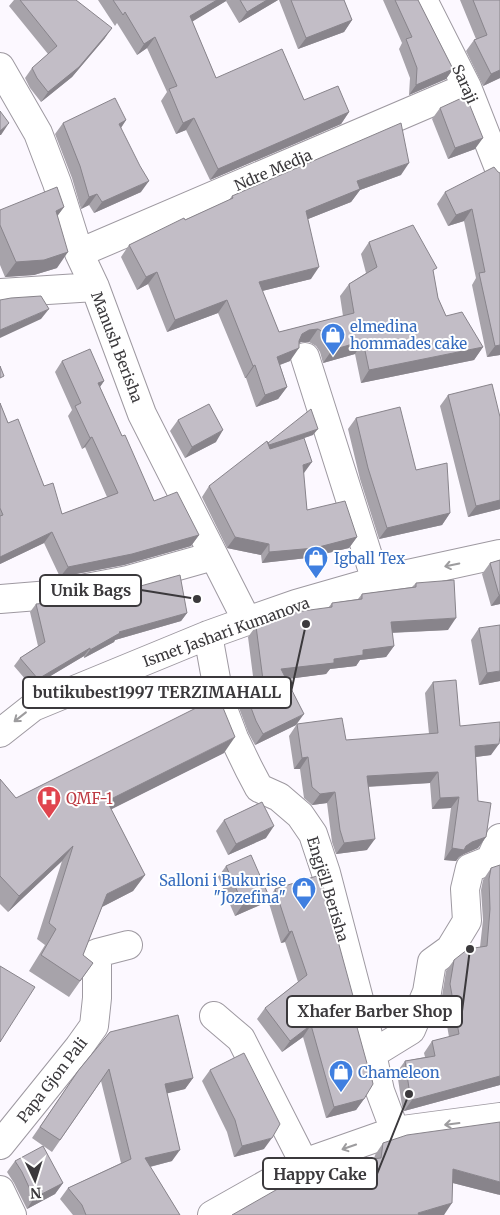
<svg xmlns="http://www.w3.org/2000/svg" width="500" height="1215" font-family="Merriweather,serif">
<style>
.lines{fill:none;stroke-linecap:round;stroke-linejoin:round}
.minor-casing{stroke:#9e99a1;stroke-width:30}
.minor{stroke:#fff;stroke-width:28}
.wall{fill:#a7a3aa}
.shaded-wall{fill:#88848b}
.building{fill:#c2bdc6;stroke:#88848b}
.oneway{stroke:#9d9c9e}
.labels{text-anchor:middle;dominant-baseline:central;stroke-width:4;stroke-linejoin:round;paint-order:stroke}
.street-label{font-size:15px;fill:#3b393c;stroke:#fff}
.shop-label{font-size:15px;fill:#366cbe;stroke:#fff;text-anchor:start}
.health-label{font-size:15px;fill:#be3a42;stroke:#fff;text-anchor:start}
.leader{fill:none;stroke:#3b393c;stroke-width:2}
.callout-dot{fill:#3b393c;stroke:#fff;stroke-width:2}
.callout{fill:#fff;stroke:#3b393c;stroke-width:2}
.callout-label{font-size:16px;text-anchor:middle;font-weight:bold;fill:#3b393c}
</style>
<rect width="100%" height="100%" fill="#fcf8ff"/>
<g class="lines">
<defs>
<path id="minor" d="M423 0 467 87 500 171
M0 67 38 133 57 183 79 253 95 287 142 414 247 621
M79 253 467 87
M0 293 95 287
M305 357 376 581
M0 599 50 595 128 580 213 556
M208 635 220 701 234 738 249 769 259 788 279 797 300 815 313 834 326 873 366 1026 380 1091 395 1131
M0 733 33 707 208 635 247 621 296 604 376 581 500 554
M214 1016 241 1039 304 1163
M372 1054 411 1030 427 992 432 962 450 949 467 921 465 889 470 868 490 860 500 838
M0 1145 79 1047 94 1026 97 998V953L128 945
M0 1190 12 1215
M212 1215 304 1163 395 1131 500 1117"/>
</defs>
<use href="#minor" class="minor-casing"/>
<use href="#minor" class="minor"/>
</g>
<path class="wall" d="M14 0H76L105 38 72 77 41 102 30 88 25 78 32 68 48 54 9 6Z
M98 0H278L239 23 226 1 192 21 216 78 304 100 349 112 341 124 210 180 186 130 176 134 161 101 167 92 147 48 137 55 117 23 115 26Z
M279 0H344L352 20 344 32 298 49Z
M383 0H418L453 69 446 79 409 95 410 78 399 49 402 43Z
M460 0H500V78L483 86 466 51 474 40 476 39Z
M440 108 475 149 448 159 432 119Z
M126 120 121 128 141 192 94 213 89 205 81 209 72 178 55 134 63 123Z
M498 172 500 355 487 357 472 285 476 278 464 221 448 226 437 204 445 192Z
M401 175 360 190 351 202 308 219 311 279 262 291 279 332 343 316 340 296 349 284 366 273 361 254 369 242 433 273 438 298 446 316 483 347 474 360 361 383 355 354 323 363 320 352 316 346 309 342H301L299 343 290 361 280 365 287 387 278 399 256 407 246 378H245L218 313 167 332 148 284 137 290 121 257 129 245 229 200 232 196Z
M64 207 57 216V268L34 275 5 277 0 265V210Z
M62 361 104 381 100 387 122 436 154 501 199 535 191 546 124 565 60 577 44 543 0 564V403L8 423 44 486 62 514 107 497 85 447 82 449 68 416 72 410 55 372Z
M448 395 500 417V509L468 517 440 406Z
M356 418 450 513 442 525 379 539 360 479 348 429Z
M178 420 216 442 185 458 170 431Z
M313 435 304 438V473H303L307 510 357 537 349 548 307 558 262 563 261 555 227 548 202 497 209 486 268 443Z
M500 560V604L491 606 482 574 490 563Z
M416 583 448 630 392 633 394 646 386 657 360 660 356 666 330 669 326 674 286 679 296 725 255 745 248 732 236 700 244 689 254 684 248 637 256 626 328 608 332 603 358 599 362 594 412 587Z
M36 604 187 613 181 621 115 640 114 642 84 658V656L32 687 14 666 20 658 38 646 30 612Z
M479 628 500 681 479 685 471 640Z
M433 682 460 726 491 755 476 757 478 801 486 837 478 848 464 854 459 857 456 861 444 860 451 808 432 809 430 783 368 787 367 850 336 854 332 842 327 803 312 805 304 798 300 769H294L289 736 297 724 346 740 429 734 425 693Z
M224 753 111 809 145 875 133 891 102 907 83 955 93 963 69 997 29 971 45 945 37 939 62 861 8 912 0 904V779L16 798Z
M224 820 266 838 228 855 216 831Z
M226 866 268 894 260 905 235 916 218 877Z
M491 868 500 1085 404 1111 402 1106 397 1072 405 1061 425 1057 424 1053 432 1041 449 1037 442 996 446 971 454 960 480 947 483 920 481 890 483 880Z
M275 889 359 1018 356 1023 364 1099 356 1110 326 1118 303 1037 282 1052 257 1019 265 1008 298 982 285 942 281 943 268 900Z
M110 1032 193 1078 185 1089 167 1093 172 1161 150 1167 180 1215H73L60 1199 68 1188 121 1163 101 1081 52 1152 32 1138 78 1071Z
M210 1070 264 1149 234 1157 227 1132 202 1081Z
M383 1143 500 1195 453 1183 444 1215 341 1162 374 1159 375 1155Z
M15 1161 63 1183 55 1194 27 1209 14 1183 7 1172Z"/>
<path class="shaded-wall" d="M217 0H226V1L182 28 190 16Z
M267 0H278L239 23 247 12Z
M352 20 344 32 298 49 306 38Z
M112 28 105 38 72 77 41 102 48 92Z
M155 37 147 48 137 55 144 44Z
M453 69 446 79 409 95 416 85Z
M500 70V78L483 86 491 74Z
M349 112 341 124 210 180 218 169Z
M194 118 186 130 176 134 183 123Z
M126 120 118 132 119 124Z
M9 123 1 135H0V131Z
M483 138 475 149 448 159 455 148Z
M409 163 401 175 360 190 351 202 298 223 306 211 357 181Z
M149 181 141 192 94 213 102 202Z
M97 194 89 205 81 209 89 197Z
M64 207 53 222 56 211Z
M472 209 464 221 448 226 456 215Z
M68 252 57 268 34 275 5 277 16 262Z
M319 267 311 279 250 294 259 282Z
M157 272 148 284 137 290 146 277Z
M227 300 218 313 167 332 175 320Z
M49 309 41 319 0 338V330Z
M318 329 309 342H301L293 347 302 334 309 330Z
M363 341 355 354 323 363 332 350Z
M500 345V355L487 357 495 346Z
M483 347 474 360 361 383 369 370Z
M299 348 290 361 268 369 277 357Z
M255 365 246 378H245L253 366Z
M104 381 97 391 98 383Z
M287 387 278 399 256 407 265 395Z
M318 429 313 435 265 451 269 445Z
M223 430 216 442 185 458 192 447Z
M92 437 85 447 82 449 90 438Z
M312 462 304 473 295 476 303 465Z
M500 500V509L468 517 476 506Z
M450 513 442 525 379 539 387 528Z
M52 532 44 543 0 564V557Z
M199 535 191 546 124 565 60 577 68 567Z
M235 537 269 544 261 555 227 548Z
M357 537 349 548 307 558 262 563 269 552Z
M499 595H500V604L491 606Z
M187 613 181 621 115 640 114 642 84 658 90 650 119 632Z
M456 618 448 630 383 633 391 622Z
M394 646 386 657 360 660 356 666 330 669 326 674 273 681 281 669 334 659 363 650Z
M90 648 84 656 32 687 38 679Z
M500 671V681L479 685 487 673Z
M304 714 296 725 255 745 263 734Z
M235 737 224 753 96 817 107 801Z
M499 744 491 755 467 758 475 746Z
M308 757 300 769H294L302 758Z
M438 772 430 783 359 787 367 776Z
M335 792 327 803 312 805 320 794Z
M459 797 451 808 432 809 440 798Z
M274 826 266 838 228 855 236 844Z
M486 837 478 848 464 854 459 857 456 861 444 860 452 848 466 846 472 842Z
M375 839 367 850 336 854 344 843Z
M73 846 62 861 8 912 19 896Z
M145 875 133 891 96 910 107 894Z
M268 894 260 905 235 916 243 904Z
M292 931 285 942 281 943 289 932Z
M311 1025 303 1037 282 1052 290 1041Z
M500 1076V1085L404 1111 412 1100Z
M193 1078 185 1089 157 1096 165 1084Z
M364 1099 356 1110 326 1118 334 1107Z
M272 1138 264 1149 234 1157 242 1146Z
M180 1150 172 1161 137 1170 145 1158Z
M453 1169 500 1182V1195L445 1181Z
M63 1183 55 1194 27 1209 34 1198Z
M452 1203 444 1215H417L418 1213Z"/>
<path class="building" d="M20 0H76L112 28 79 67 48 92 37 78 32 68 57 46Z
M113 0H217L190 16 216 78 282 49 304 100 338 86 349 112 218 169 194 118 183 123 169 89 177 86 155 37 144 44 125 12 123 15Z
M240 0H267L247 12Z
M291 0H344L352 20 306 38Z
M395 0H418L453 69 416 85 417 68 406 39 412 37Z
M473 0H500V70L491 74 474 40 487 35Z
M466 96 483 138 455 148 440 108Z
M115 98 126 120 119 124 140 166 149 181 102 202 97 194 89 197 80 166 63 123Z
M0 111 9 123 0 131Z
M401 123 409 163 357 181 360 189 306 211 319 267 259 282 279 332 354 313 349 284 377 267 369 242 413 225 437 268 433 270 438 298 446 316 462 312 483 347 369 370 363 341 332 350 329 340 325 333 318 329 309 330 302 334 299 341V348L277 357 287 387 265 395 255 365 253 366 227 300 175 320 157 272 146 277 129 245 184 218 185 220 233 198 232 196Z
M494 167 498 172 500 173V345L495 346 479 273 485 272 472 209 456 215 445 192Z
M57 187 64 207 56 211 68 252 44 260 16 262 0 225V210Z
M41 296 49 309 0 330V300L11 298Z
M90 349 104 381 98 383 122 436 125 435 154 501 177 492 199 535 132 554 68 567 52 532 0 557V516L3 515 0 508V403L8 423 18 419 44 486 53 483 62 514 118 493 92 437 90 438 75 406 81 403 62 361Z
M0 366 4 376 0 378Z
M492 384 500 417V500L476 506 448 395Z
M209 404 223 430 192 447 178 420Z
M400 407 416 470 447 463 450 513 387 528 368 468 356 418Z
M311 409 318 429 269 445 268 443Z
M304 438 312 462 303 465 307 510 345 501 357 537 315 548 269 552V544L235 537 209 486 267 441 270 449Z
M500 560V595H499L490 563Z
M180 575 187 613 119 632 120 633 90 650V648L38 679 20 658 45 642 36 604 59 602 137 587Z
M454 580 456 618 391 622 394 646 363 650V655L334 659V663L281 669 304 714 263 734 256 721 244 689 263 680 256 626 295 612 332 607V603L362 599V594L416 587V583Z
M500 625V671L487 673 479 628Z
M456 680 460 726 500 722V736L499 744 475 746 478 801 491 803 486 837 472 842 466 846 464 850 452 848 459 797 440 798 438 772 367 776 375 839 344 843 340 830 335 792 320 794 312 787 308 757 302 758 297 724 342 718 346 740 438 733 433 682Z
M219 698 235 737 107 801 145 875 107 894 83 955 93 963 80 981 41 955 56 929 49 923 73 846 19 896 0 876V779L16 798 208 702 209 703Z
M262 802 274 826 236 844 224 820Z
M251 855 268 894 243 904 226 866Z
M500 865V1076L412 1100 410 1095 405 1061 435 1056 432 1041 459 1034 450 984 454 960 468 949 487 946 490 909 489 879 491 868Z
M320 875 359 1018 355 1020 368 1067 369 1066 373 1084 364 1099 334 1107 311 1025 290 1041 265 1008 307 975 292 931 289 932 275 889Z
M0 966 35 987 0 1042Z
M178 1015 193 1078 165 1084 180 1150 145 1158 180 1215H86L82 1205 68 1188 131 1159 109 1069 60 1140 40 1127 78 1071 110 1032Z
M244 1053 280 1124 272 1138 242 1146 235 1120 210 1070Z
M500 1122V1182L453 1169 452 1203 418 1213 419 1215H232L318 1166 340 1158 341 1162 381 1158 383 1143 407 1135Z
M43 1146 63 1183 34 1198 22 1172 15 1161Z"/>
<defs><path id="oneway-shaft" d="M-6 0H5M1.5-3L5.5 0L1.5 3" fill="none" stroke-width="1.6" stroke-linecap="round" stroke-linejoin="round" transform="scale(1.25)"/></defs>
<g class="oneway">
<use href="#oneway-shaft" transform="translate(452 565) rotate(168)"/>
<use href="#oneway-shaft" transform="translate(20 717) rotate(142)"/>
<use href="#oneway-shaft" transform="translate(452 1124) rotate(173)"/>
<use href="#oneway-shaft" transform="translate(349 1147) rotate(161)"/>
</g>
<defs>
<symbol id="shop-pin" viewBox="-11 -11 22 30"><path d="M0 17L-7.5 6A9.5 9.5 0 1 1 7.5 6Z" fill="#3f7fe0" stroke="#fff"/><path d="M-5-2.5h2.3a2.7 3.5 0 0 1 5.4 0H5L5.5 6h-11ZM-1.5-2.5h3a1.5 2.3 0 0 0-3 0Z" fill="#fff"/></symbol>
<symbol id="hospital-pin" viewBox="-11 -11 22 30"><path d="M0 17L-7.5 6A9.5 9.5 0 1 1 7.5 6Z" fill="#e0444e" stroke="#fff"/><path d="M-5-5h3v3.5h4V-5h3V5h-3V1.5h-4V5h-3Z" fill="#fff"/></symbol>
</defs>
<g fill-rule="evenodd">
<use href="#shop-pin" x="319" y="321" width="28" height="38"/>
<use href="#shop-pin" x="302" y="544" width="28" height="38"/>
<use href="#hospital-pin" x="35" y="784" width="28" height="38"/>
<use href="#shop-pin" x="290" y="875" width="28" height="38"/>
<use href="#shop-pin" x="327" y="1058" width="28" height="38"/>
</g>
<g class="labels">
<g class="street-label">
<text transform="translate(465 84) rotate(66)">Saraji</text>
<text transform="translate(273 170) rotate(-23)">Ndre Medja</text>
<text transform="translate(117 347) rotate(69)">Manush Berisha</text>
<text transform="translate(226 632) rotate(-20)">Ismet Jashari Kumanova</text>
<text transform="translate(328 889) rotate(73)">Engjëll Berisha</text>
<text transform="translate(52 1080) rotate(-52)">Papa Gjon Pali</text>
</g>
<g class="shop-label">
<text x="350" y="326">elmedina<tspan x="350" dy="17">hommades cake</tspan></text>
<text x="334" y="558">Igball Tex</text>
<text x="286" y="880" text-anchor="end">Salloni i Bukurise<tspan x="286" dy="17">"Jozefina"</tspan></text>
<text x="358" y="1072">Chameleon</text>
</g>
<g class="health-label">
<text x="66" y="798">QMF-1</text>
</g>
</g>
<path class="leader" d="M197 599L141 590M306 624L291 692M470 949L462 1011M409 1094L377 1174"/>
<g class="callout-dot">
<circle cx="197" cy="599" r="5"/>
<circle cx="306" cy="624" r="5"/>
<circle cx="470" cy="949" r="5"/>
<circle cx="409" cy="1094" r="5"/>
</g>
<g class="callout">
<rect x="40" y="575" width="101" height="31" rx="5"/>
<rect x="23" y="677" width="268" height="31" rx="5"/>
<rect x="287" y="996" width="175" height="31" rx="5"/>
<rect x="263" y="1158" width="114" height="31" rx="5"/>
</g>
<g class="callout-label">
<text x="91" y="596">Unik Bags</text>
<text x="157" y="698">butikubest1997 TERZIMAHALL</text>
<text x="375" y="1017">Xhafer Barber Shop</text>
<text x="320" y="1180">Happy Cake</text>
</g>
<g transform="translate(35 1180) rotate(176)" stroke="#ffffff" stroke-width="4" paint-order="stroke">
<path d="M0-4L9 19L0 12L-9 19Z" fill="#3b393c"/>
<text y="-8" font-size="14" font-weight="bold" text-anchor="middle" fill="#3b393c">N</text>
</g>
</svg>
